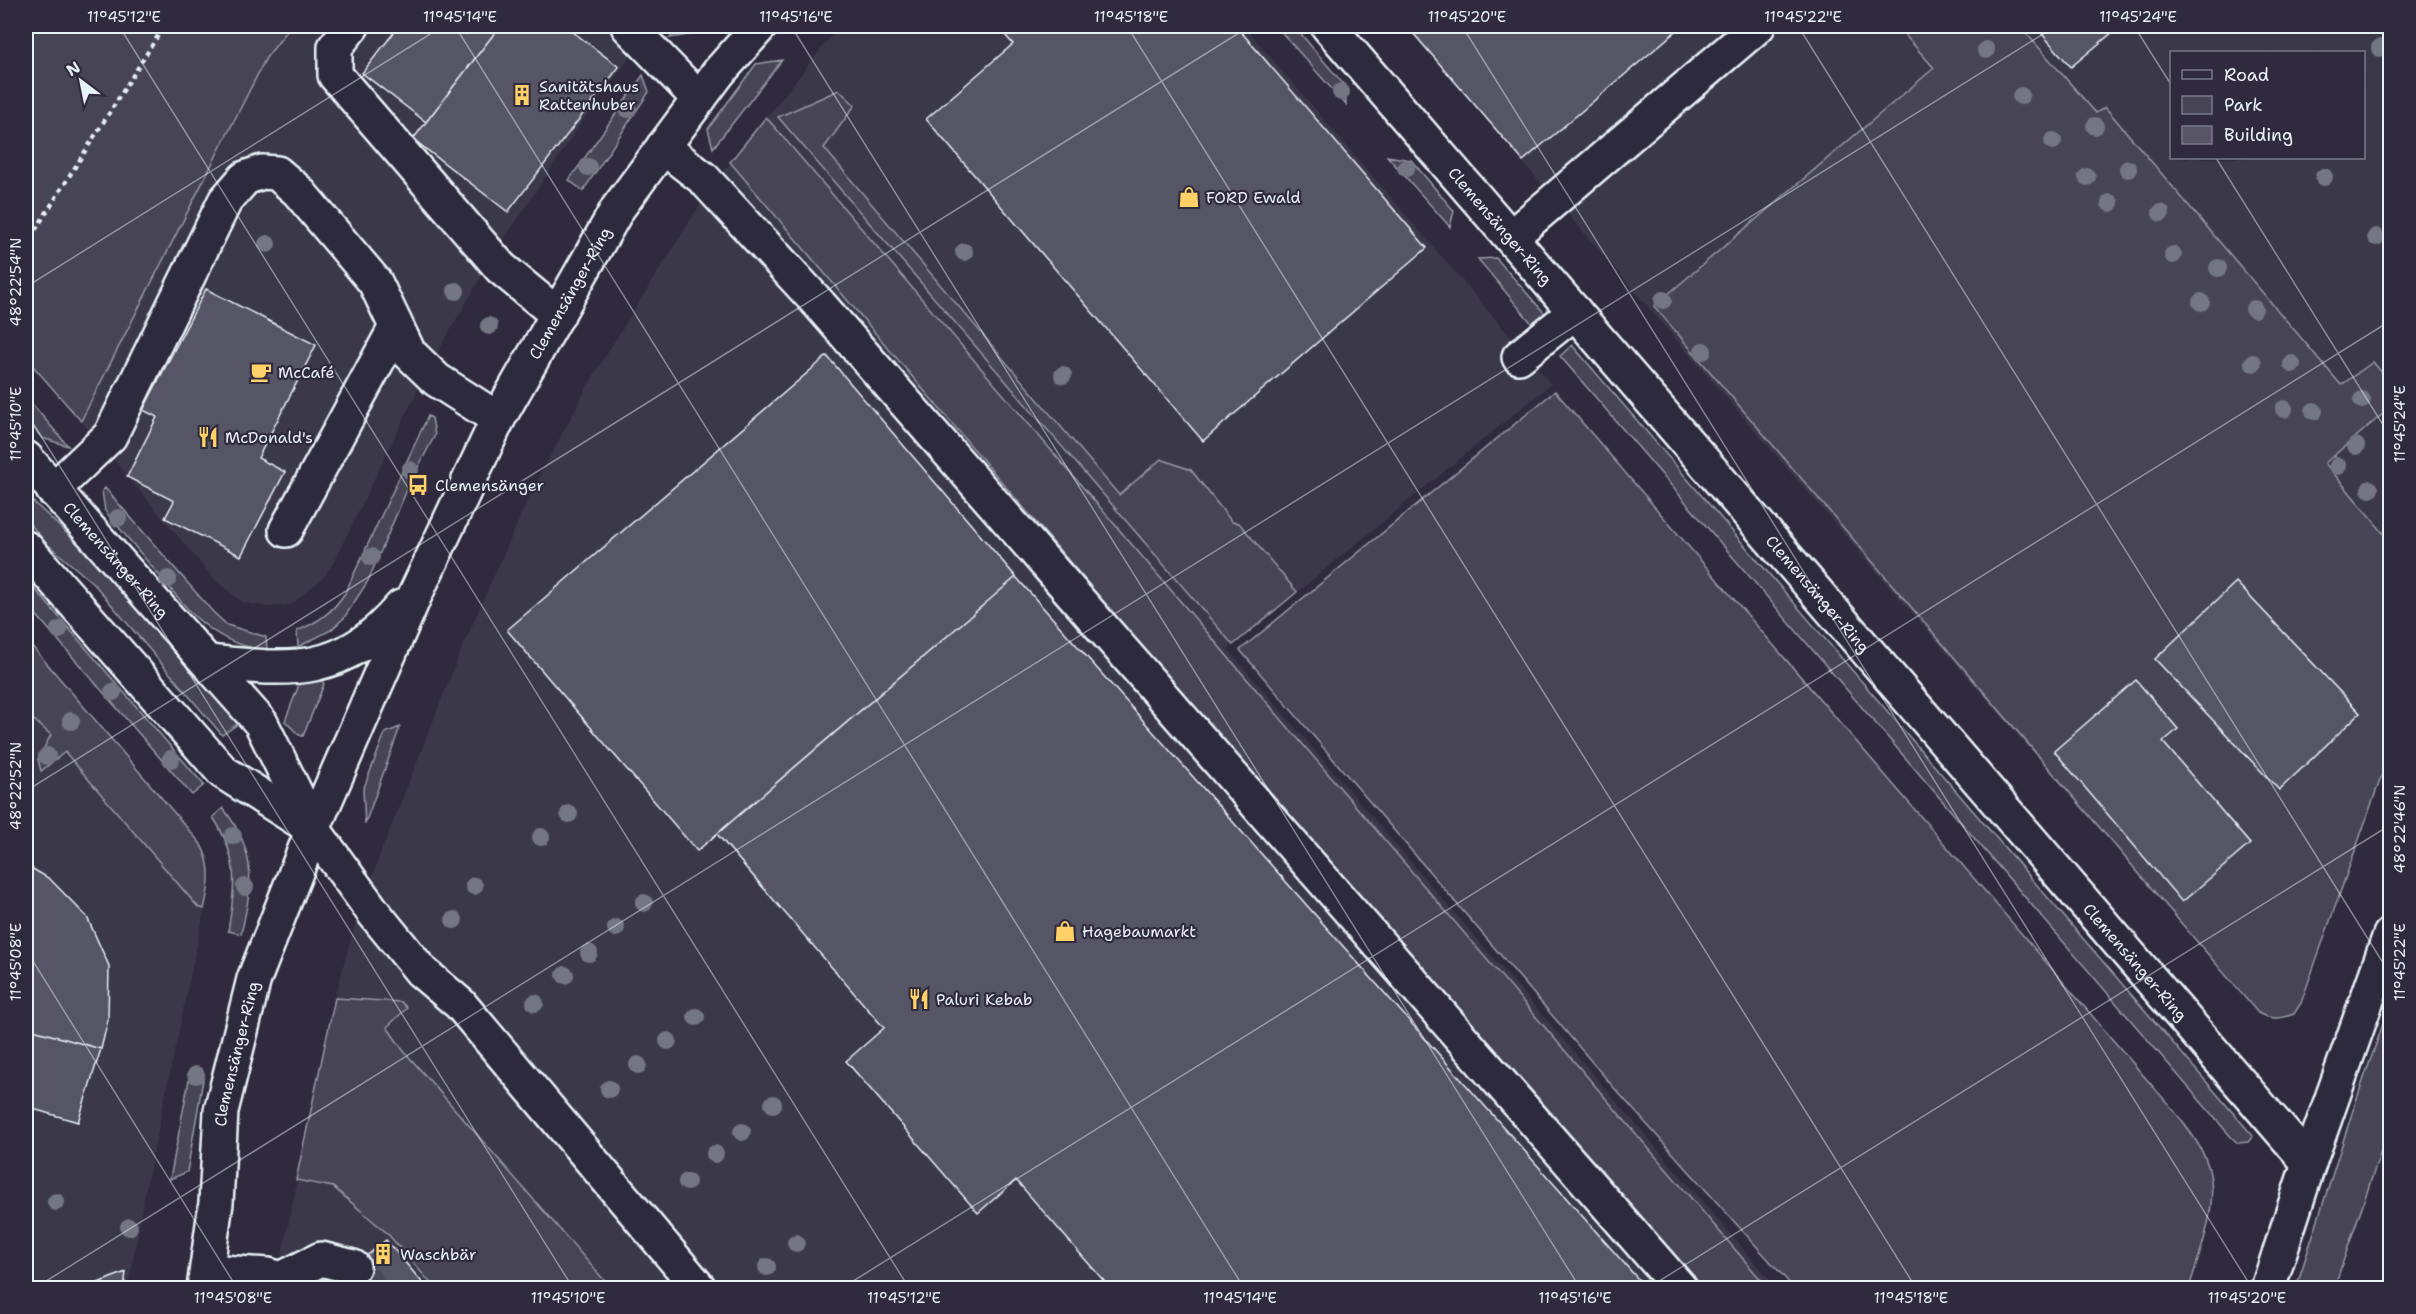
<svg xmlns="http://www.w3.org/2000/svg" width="2416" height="1314" font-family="'Shantell Sans',sans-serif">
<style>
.built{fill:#3b3749;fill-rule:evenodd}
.green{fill:#464455;stroke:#979aa6;stroke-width:1.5}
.building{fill:#575565;stroke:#e8f1f8;stroke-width:1.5}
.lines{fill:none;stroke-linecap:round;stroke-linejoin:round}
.minor-tunnel{stroke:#4b4859;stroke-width:33;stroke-dasharray:33 16;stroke-linecap:butt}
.minor-casing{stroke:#e8f1f8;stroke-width:38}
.path{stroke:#e8f1f8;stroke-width:4;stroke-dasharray:4.5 4.5;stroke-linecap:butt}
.minor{stroke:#2f2a3d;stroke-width:33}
.tree{fill:#757684}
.ticks{fill:none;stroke:#e8f1f8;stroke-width:1.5;stroke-opacity:0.45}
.labels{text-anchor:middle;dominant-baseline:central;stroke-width:4.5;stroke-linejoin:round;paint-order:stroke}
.poi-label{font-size:16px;fill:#e8f1f8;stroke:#2f2a3d;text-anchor:start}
.street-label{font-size:16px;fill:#e8f1f8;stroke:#2f2a3d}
.neatline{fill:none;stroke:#e8f1f8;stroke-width:2}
.ticks-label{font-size:15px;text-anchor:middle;fill:#e8f1f8}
</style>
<rect width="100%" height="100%" fill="#2f2a3d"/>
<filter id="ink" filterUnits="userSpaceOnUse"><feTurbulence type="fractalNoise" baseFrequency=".0167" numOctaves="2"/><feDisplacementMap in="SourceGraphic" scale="12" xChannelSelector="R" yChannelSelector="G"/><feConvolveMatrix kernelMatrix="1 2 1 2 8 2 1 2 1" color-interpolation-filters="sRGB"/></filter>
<g filter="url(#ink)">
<path class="built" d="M291 26H653L582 122 492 258 427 371 335 560 324 577 291 605 269 607 241 602 212 577 81 421 266 58Z
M839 26H1244L1551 384 1228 649 1777 1288H275L335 998 351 937 379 857 463 645 534 486 596 371 711 187Z
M1405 26H2390V752L2301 1003 2294 1014 2282 1018H2268L2258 1013ZM2172 52H2364V158H2172Z
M26 639 200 843 209 858V888L146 1187 128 1288H26Z"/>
<path class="green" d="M26 26H291L266 58 81 421 26 358Z
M680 26H701L694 34 670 38Z
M1276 26H1294L1345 86 1346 105Z
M1897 26H2020L2096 113 2105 107 2341 385 2373 362 2390 382V408L2325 463 2390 541V752L2301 1003 2294 1014C2281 1019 2271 1020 2258 1013L1654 306 1934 68Z
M782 60 713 148 708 129 756 64Z
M643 75 649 92 583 191 569 180Z
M839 90 855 105 824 148 1119 495 1161 459 1191 470 1232 522 1239 523 1297 592 1233 645 778 117Z
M766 117 1768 1288H1701L1232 753 730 162Z
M1387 156 1411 160 1454 211 1450 227Z
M1496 258 1546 315 1534 326 1478 259Z
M1572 345 2253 1136 2248 1142 2238 1143 2232 1138 1560 356Z
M1555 391 2137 1068C2159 1095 2198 1132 2208 1166 2220 1204 2200 1252 2189 1288H1794L1615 1089 1240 650Z
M26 397 68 446 42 438 26 419Z
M428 416 432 418 435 435 409 485 368 581 344 618 331 630 298 647 297 631C318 622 332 613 345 593Z
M105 488 213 612 227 625 266 637 267 650C235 647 213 634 190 612L105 511 102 491Z
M26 495 96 561 239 723 222 735 94 584 45 542 26 519Z
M26 578 40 595 204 785 192 795 26 603Z
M26 639 200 843C213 865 210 885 204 909L198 907 65 752 41 771 38 759 51 735 26 713Z
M321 679 324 684 303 736 299 735 285 721 300 682Z
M400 727 365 824 363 790 385 733Z
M223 808C257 851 253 884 241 934L228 931C236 885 239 858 213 817Z
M335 998 401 1002 407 1008 387 1027 403 1050 611 1288H435L387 1233 333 1187 296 1180Z
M2390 1004V1125L2334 1288H2296L2356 1101Z
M191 1069 204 1074 187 1172 170 1179Z"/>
<path class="building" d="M399 26H500L426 122 362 73Z
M500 26H565L619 67 508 212 413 139Z
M997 26H1236L1427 248 1203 441 926 119 1013 44Z
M1407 26H1682L1523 161Z
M2035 26H2120L2071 67Z
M206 289 316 345 258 458 285 472 241 556 165 518 174 501 127 477 157 417 143 410Z
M827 356 1016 577 697 851 507 630Z
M1016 577 1646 1288H1110L1016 1180 978 1213 846 1061 884 1028 717 834Z
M2236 582 2360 713 2279 790 2155 659Z
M2136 680 2178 729 2163 742 2250 844 2182 902 2054 751Z
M26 865 50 879 87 917 109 966 108 1020 101 1049 26 1028Z
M26 1028 101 1049 78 1122 26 1107Z
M386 1240 427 1288H328L353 1267Z
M126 1272 124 1288H85Z"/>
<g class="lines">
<path class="minor-tunnel" d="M353 1267 371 1288"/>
<defs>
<g id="minor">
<path d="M352 26 335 47V75L501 268 558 315"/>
<path d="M628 26 699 99"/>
<path id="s1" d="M1328 26 2309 1163"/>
<path d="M663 147 704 179 820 305 1680 1288"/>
<path d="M1511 237 1758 26"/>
<path d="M1519 357 1575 312"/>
<path id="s2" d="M26 458 261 723 313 829 374 913 421 971 460 1004 699 1288"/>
<path d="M53 490 110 436 225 201 245 178 262 172 277 173 298 191 375 282 409 353 437 380 498 419"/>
<path d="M286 530 396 327"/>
<path d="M26 548 223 772 313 829"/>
<path d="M209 662C293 671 342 676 401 607"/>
<path d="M207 1271 268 1275 281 1279 285 1288"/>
<path d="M281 1279 321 1259 353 1267"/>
<path id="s3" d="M204 1288 216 1203 221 1111 254 979 313 829 415 595 498 419 618 208 719 72 760 26"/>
<path d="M2268 1288 2309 1163 2390 935"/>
</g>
</defs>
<use href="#minor" class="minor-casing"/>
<path class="path" d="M26 245 164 26"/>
<use href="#minor" class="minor"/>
</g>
<g class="tree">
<circle cx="2380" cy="48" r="9"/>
<circle cx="1986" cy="50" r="9"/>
<circle cx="1341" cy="92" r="9"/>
<circle cx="2021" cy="96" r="9"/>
<circle cx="628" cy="109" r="9"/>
<circle cx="2095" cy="126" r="9"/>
<circle cx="2053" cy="141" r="9"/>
<circle cx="588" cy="167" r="9"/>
<circle cx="1406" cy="168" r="9"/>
<circle cx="2128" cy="169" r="9"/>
<circle cx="2087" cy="177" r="9"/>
<circle cx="2324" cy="177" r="9"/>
<circle cx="2110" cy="203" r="9"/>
<circle cx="2161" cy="213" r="9"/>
<circle cx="2376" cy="237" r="9"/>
<circle cx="267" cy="244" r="9"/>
<circle cx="964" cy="252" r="9"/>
<circle cx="2173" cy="255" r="9"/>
<circle cx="2218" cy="268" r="9"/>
<circle cx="456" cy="291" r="9"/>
<circle cx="1663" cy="300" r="9"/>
<circle cx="2201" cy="302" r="9"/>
<circle cx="2254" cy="309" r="9"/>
<circle cx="489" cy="326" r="9"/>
<circle cx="1703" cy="351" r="9"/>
<circle cx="2253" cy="363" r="9"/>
<circle cx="2292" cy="364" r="9"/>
<circle cx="1063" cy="375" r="9"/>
<circle cx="2362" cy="400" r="9"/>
<circle cx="2284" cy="409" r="9"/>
<circle cx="2314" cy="411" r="9"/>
<circle cx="2356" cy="446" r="9"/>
<circle cx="2338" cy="466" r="9"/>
<circle cx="410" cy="470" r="9"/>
<circle cx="2370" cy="489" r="9"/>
<circle cx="118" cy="518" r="9"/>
<circle cx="371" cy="557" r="9"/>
<circle cx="168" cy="579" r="9"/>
<circle cx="59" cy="630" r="9"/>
<circle cx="113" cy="692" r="9"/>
<circle cx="71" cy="721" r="9"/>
<circle cx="47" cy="756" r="9"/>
<circle cx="171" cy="759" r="9"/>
<circle cx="569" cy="814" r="9"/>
<circle cx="233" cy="836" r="9"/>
<circle cx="541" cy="837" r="9"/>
<circle cx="474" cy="886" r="9"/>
<circle cx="245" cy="887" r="9"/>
<circle cx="644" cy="903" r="9"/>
<circle cx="454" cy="920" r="9"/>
<circle cx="616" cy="928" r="9"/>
<circle cx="589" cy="953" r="9"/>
<circle cx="565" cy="975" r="9"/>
<circle cx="535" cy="1003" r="9"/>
<circle cx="696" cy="1017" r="9"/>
<circle cx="668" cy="1041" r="9"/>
<circle cx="638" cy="1065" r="9"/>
<circle cx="196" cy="1075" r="9"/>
<circle cx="609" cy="1089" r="9"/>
<circle cx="773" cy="1104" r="9"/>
<circle cx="742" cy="1132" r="9"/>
<circle cx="715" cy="1154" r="9"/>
<circle cx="687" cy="1182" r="9"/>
<circle cx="56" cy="1202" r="9"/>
<circle cx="129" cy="1227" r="9"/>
<circle cx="796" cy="1243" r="9"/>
<circle cx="767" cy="1267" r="9"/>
</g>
</g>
<path class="ticks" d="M119 26 909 1288M455 26 1244 1288M791 26 1580 1288M1127 26 1916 1288M1462 26 2252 1288M1798 26 2390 974M2134 26 2172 86M2216 158 2390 436M26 287 443 26M26 412 573 1288M26 791 1250 26M26 950 237 1288M35 1288 2056 26M842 1288 2390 321M1648 1288 2390 825"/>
<defs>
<symbol id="building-bare" viewBox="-9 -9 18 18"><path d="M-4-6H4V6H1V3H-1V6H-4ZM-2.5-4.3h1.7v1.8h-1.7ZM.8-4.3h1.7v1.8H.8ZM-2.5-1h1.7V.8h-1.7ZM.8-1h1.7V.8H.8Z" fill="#ffd166" stroke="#2f2a3d" stroke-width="2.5" paint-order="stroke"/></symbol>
<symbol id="shop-bare" viewBox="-9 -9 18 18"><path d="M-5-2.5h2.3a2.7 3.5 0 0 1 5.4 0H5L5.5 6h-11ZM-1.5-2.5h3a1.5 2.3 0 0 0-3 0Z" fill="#ffd166" stroke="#2f2a3d" stroke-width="2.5" paint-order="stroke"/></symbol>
<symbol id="cafe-bare" viewBox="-9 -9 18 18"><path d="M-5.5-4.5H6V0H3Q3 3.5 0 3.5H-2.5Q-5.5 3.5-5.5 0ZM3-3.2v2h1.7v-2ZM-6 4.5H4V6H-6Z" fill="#ffd166" stroke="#2f2a3d" stroke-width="2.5" paint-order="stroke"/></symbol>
<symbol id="restaurant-bare" viewBox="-9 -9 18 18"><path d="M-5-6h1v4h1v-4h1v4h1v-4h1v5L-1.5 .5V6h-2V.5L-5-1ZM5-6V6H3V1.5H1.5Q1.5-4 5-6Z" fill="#ffd166" stroke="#2f2a3d" stroke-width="2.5" paint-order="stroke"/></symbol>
<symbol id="bus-bare" viewBox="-9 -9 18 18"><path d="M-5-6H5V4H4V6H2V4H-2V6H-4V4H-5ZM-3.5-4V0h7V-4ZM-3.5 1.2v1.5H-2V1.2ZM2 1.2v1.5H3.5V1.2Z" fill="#ffd166" stroke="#2f2a3d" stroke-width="2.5" paint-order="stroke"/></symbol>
</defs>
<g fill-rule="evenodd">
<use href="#building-bare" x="507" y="80" width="30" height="30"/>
<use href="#shop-bare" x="1174" y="182" width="30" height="30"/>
<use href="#cafe-bare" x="246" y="357" width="30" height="30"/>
<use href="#restaurant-bare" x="193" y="422" width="30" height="30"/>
<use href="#bus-bare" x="403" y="470" width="30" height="30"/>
<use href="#shop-bare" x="1050" y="916" width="30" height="30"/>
<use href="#restaurant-bare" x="904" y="984" width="30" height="30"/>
<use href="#building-bare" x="368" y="1239" width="30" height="30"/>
</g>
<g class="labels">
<g class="poi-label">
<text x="539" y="86">Sanitätshaus<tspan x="539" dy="18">Rattenhuber</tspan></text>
<text x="1206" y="197">FORD Ewald</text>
<text x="278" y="372">McCafé</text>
<text x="225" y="437">McDonald's</text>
<text x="435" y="485">Clemensänger</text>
<text x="1082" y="931">Hagebaumarkt</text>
<text x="936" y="999">Paluri Kebab</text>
<text x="400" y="1254">Waschbär</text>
</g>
<g class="street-label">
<text stroke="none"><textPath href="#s1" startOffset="264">Clemensänger-Ring</textPath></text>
<text stroke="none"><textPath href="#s3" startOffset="1070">Clemensänger-Ring</textPath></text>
<text stroke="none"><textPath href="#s2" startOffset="136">Clemensänger-Ring</textPath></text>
<text stroke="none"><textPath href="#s1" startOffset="750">Clemensänger-Ring</textPath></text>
<text stroke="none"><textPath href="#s1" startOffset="1236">Clemensänger-Ring</textPath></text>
<text stroke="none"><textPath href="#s3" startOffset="237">Clemensänger-Ring</textPath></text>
</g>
</g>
<rect width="2416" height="1314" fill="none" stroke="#2f2a3d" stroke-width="66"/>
<rect x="2170" y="51" width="195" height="108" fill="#2f2a3d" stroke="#797a88" stroke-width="1.5"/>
<rect x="2182" y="70" width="30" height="9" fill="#2f2a3d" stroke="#797a88" stroke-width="1.5"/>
<text x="2224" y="81" font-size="18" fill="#e8f1f8">Road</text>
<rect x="2182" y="96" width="30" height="18" fill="#464455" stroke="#797a88" stroke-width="1.5"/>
<text x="2224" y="111" font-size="18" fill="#e8f1f8">Park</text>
<rect x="2182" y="126" width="30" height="18" fill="#575565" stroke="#797a88" stroke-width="1.5"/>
<text x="2224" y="141" font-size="18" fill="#e8f1f8">Building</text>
<g transform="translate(81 81) rotate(328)" stroke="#2f2a3d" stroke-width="4.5" paint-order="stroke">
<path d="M0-4.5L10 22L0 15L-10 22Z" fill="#e8f1f8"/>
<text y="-9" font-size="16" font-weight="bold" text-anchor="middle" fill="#e8f1f8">N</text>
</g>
<rect x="33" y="33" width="2350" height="1248" class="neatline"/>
<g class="ticks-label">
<text x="124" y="22">11°45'12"E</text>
<text x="460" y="22">11°45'14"E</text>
<text x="796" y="22">11°45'16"E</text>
<text x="1131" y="22">11°45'18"E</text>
<text x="1467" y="22">11°45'20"E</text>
<text x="1803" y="22">11°45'22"E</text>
<text x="2138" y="22">11°45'24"E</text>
<text transform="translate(16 282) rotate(-90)" y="5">48°22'54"N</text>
<text transform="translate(2400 424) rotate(-90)" y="5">11°45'24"E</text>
<text transform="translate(16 424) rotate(-90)" y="5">11°45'10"E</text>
<text transform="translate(16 786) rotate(-90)" y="5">48°22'52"N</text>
<text transform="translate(2400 829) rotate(-90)" y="5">48°22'46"N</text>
<text transform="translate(2400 962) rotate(-90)" y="5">11°45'22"E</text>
<text transform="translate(16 962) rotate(-90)" y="5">11°45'08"E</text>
<text x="233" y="1303">11°45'08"E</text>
<text x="568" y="1303">11°45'10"E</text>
<text x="904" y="1303">11°45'12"E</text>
<text x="1240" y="1303">11°45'14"E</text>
<text x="1575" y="1303">11°45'16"E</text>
<text x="1911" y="1303">11°45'18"E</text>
<text x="2247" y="1303">11°45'20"E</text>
</g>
</svg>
